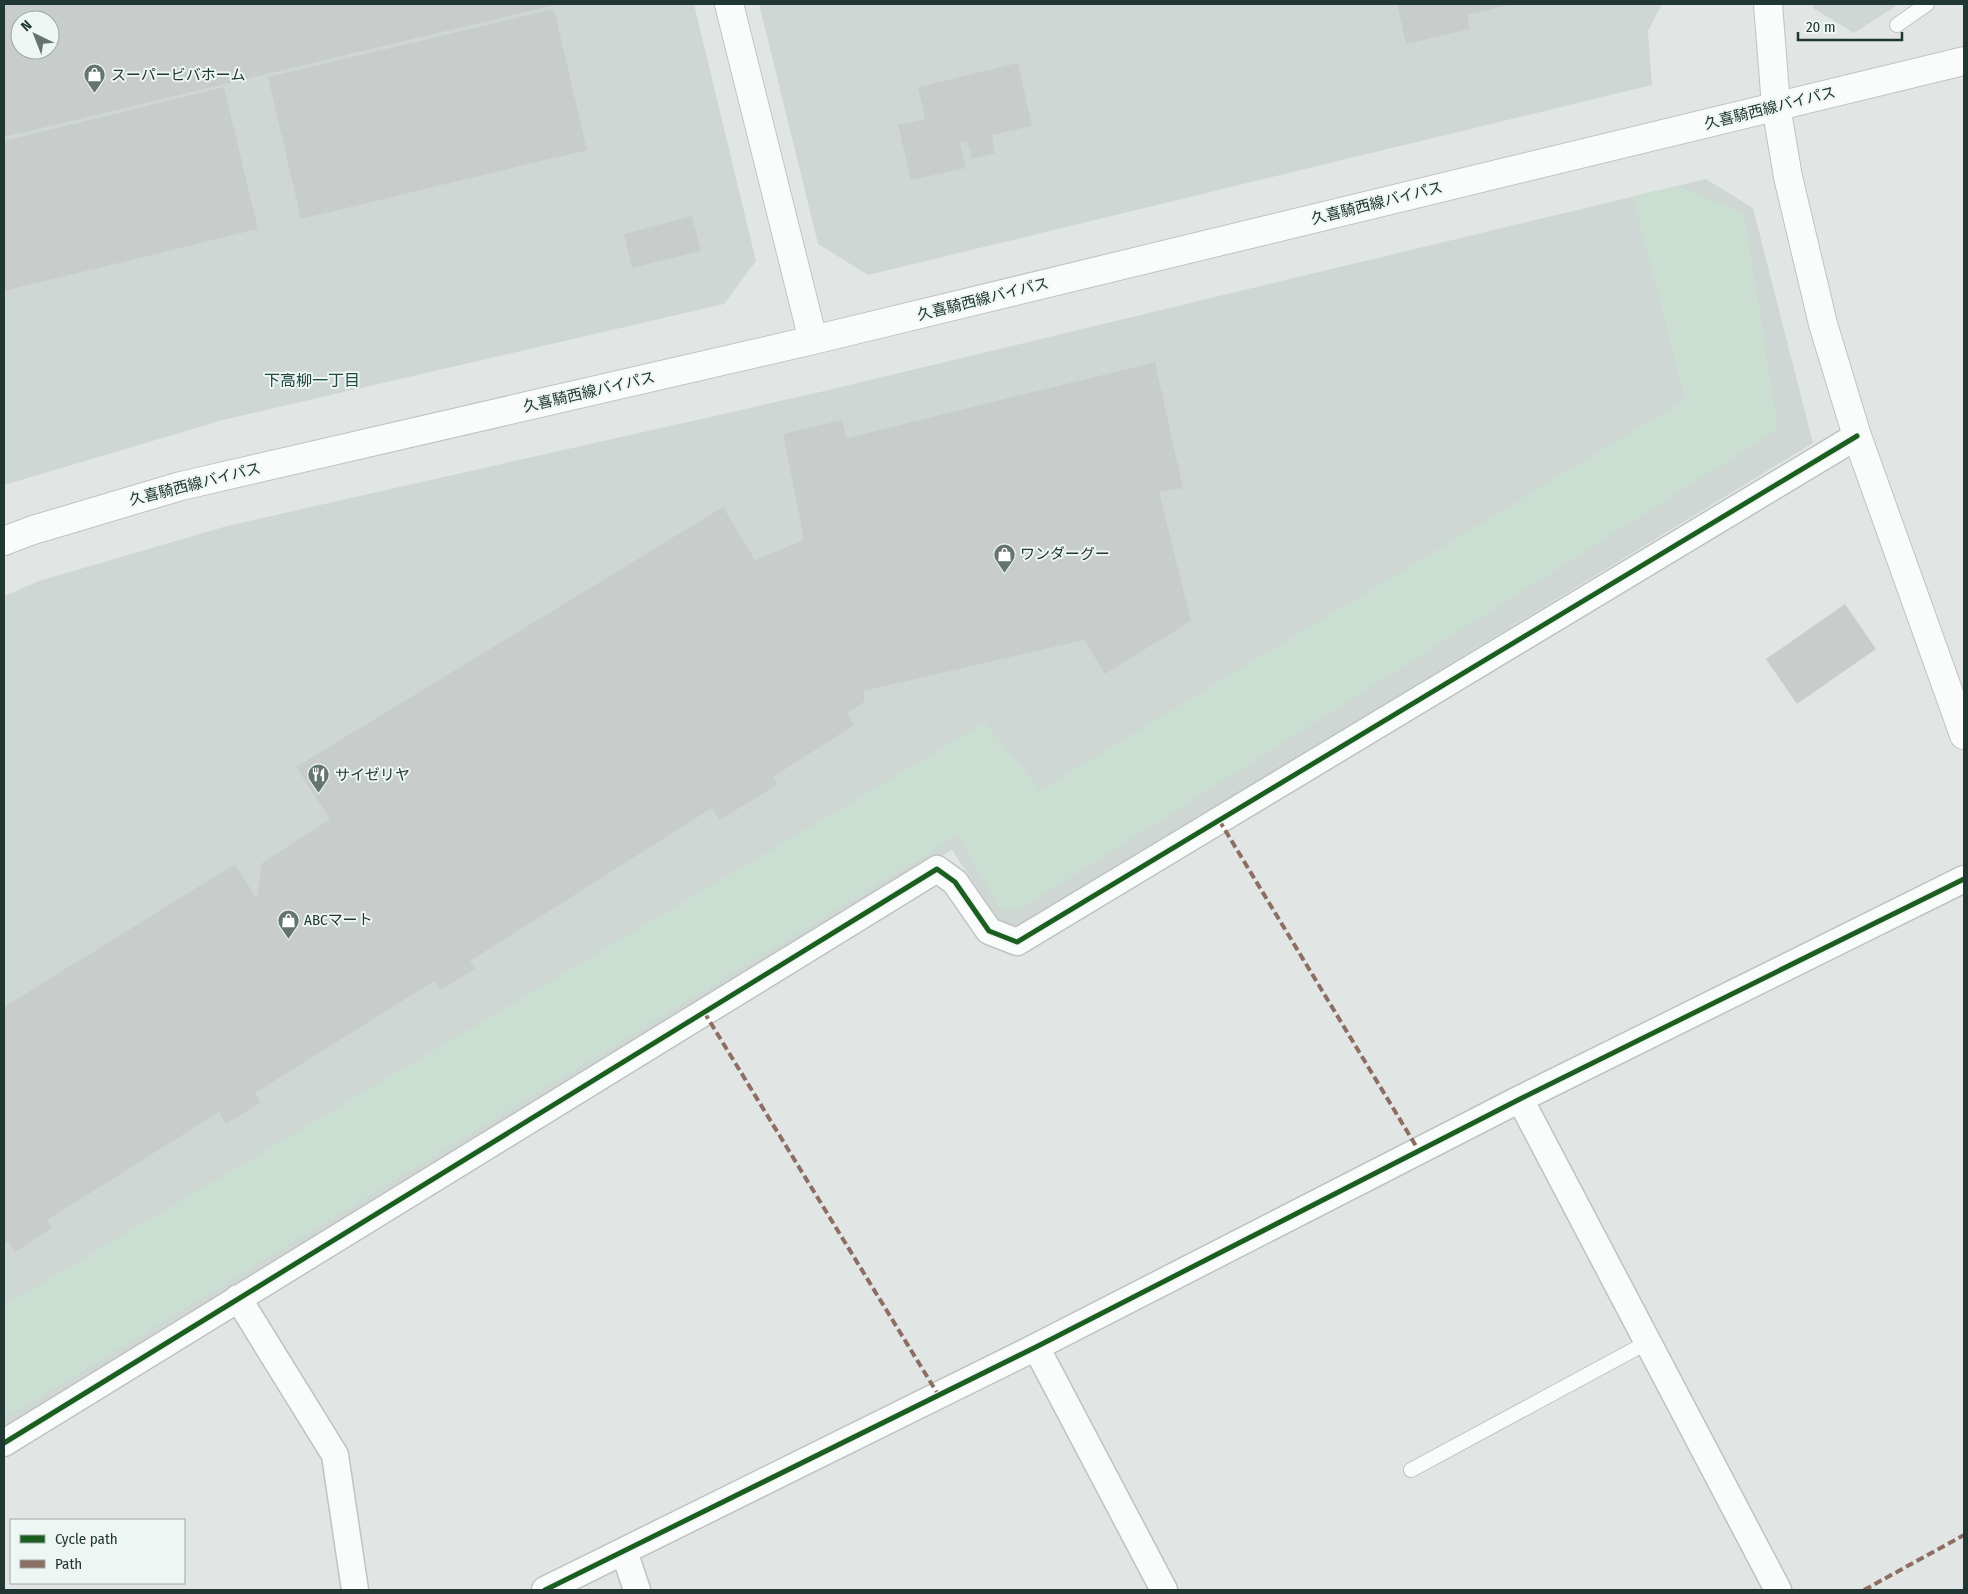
<svg xmlns="http://www.w3.org/2000/svg" width="1968" height="1594" font-family="'Fira Sans Condensed','Noto Sans JP',sans-serif">
<style>
.built{fill:#cfd7d4;fill-rule:evenodd}
.green{fill:#cadfd2}
.building{fill:#c8cdcb;fill-rule:evenodd}
.lines{fill:none;stroke-linecap:round;stroke-linejoin:round}
.lane-casing{stroke:#bec3c1;stroke-width:16}
.street-casing{stroke:#bec3c1;stroke-width:29}
.secondary-casing{stroke:#bdc4c2;stroke-width:30}
.lane{stroke:#fafbfb;stroke-width:14}
.street{stroke:#fafbfb;stroke-width:26}
.secondary{stroke:#fafbfb;stroke-width:28}
.quiet{stroke:#8d6e63;stroke-width:4;stroke-dasharray:8 4;stroke-linecap:butt}
.cycleway-casing{stroke:#eef6f3;stroke-width:8}
.cycleway{stroke:#1b5e20;stroke-width:5}
.labels{text-anchor:middle;dominant-baseline:central;stroke-width:4;stroke-linejoin:round;paint-order:stroke}
.poi-label{font-size:15px;fill:#213733;stroke:#eef6f3;text-anchor:start}
.street-label{font-size:15px;fill:#213733;stroke:#eef6f3}
.neighbourhood-label{font-size:16px;fill:#1e4841;stroke:#eef6f3}
</style>
<rect width="100%" height="100%" fill="#e1e6e4"/>
<path class="built" d="M4 4H694L756 261 724 304 223 420 4 485ZM20 20H50V50H20Z
M759 4H1662L1648 31 1652 85 868 275 818 244Z
M1812 4H1899L1854 33 1813 8Z
M1706 179 1753 208 1813 443 1020 926 1000 923 952 850 4 1428V596L39 581 227 526 820 392Z"/>
<path class="green" d="M1678 186 1744 214 1778 429 1017 911 1000 909 958 835 4 1419V1306L985 723 1040 790 1685 400 1633 196Z"/>
<path class="building" d="M4 4H559L4 137ZM20 20H50V50H20Z
M1397 4H1513L1467 15 1470 29 1406 44Z
M554 9 587 150 301 219 268 77Z
M1018 63 1032 126 992 135 995 153 972 159 967 141 960 143 966 168 911 180 898 125 925 119 918 87Z
M224 87 258 229 4 291V141Z
M692 216 701 251 632 268 624 234Z
M1155 362 1183 488 1159 492 1191 621 1105 674 1084 640 864 691V702L847 713 854 725 773 777 778 784 720 820 712 808 470 961 475 969 441 990 434 981 255 1093 261 1102 226 1124 219 1112 47 1220 52 1228 15 1252 8 1241 4 1244V1007L235 864 257 899 262 863 330 819 296 767 723 507 755 560 804 540 783 434 842 420 847 438Z
M1845 604 1876 649 1797 704 1766 659Z"/>
<g class="lines">
<defs>
<path id="lane" d="M1897 25 1927 4
M1411 1470 1648 1342"/>
<path id="street" d="M1520 1099 1778 1590
M238 1298 335 1455 355 1590
M1036 1347 1164 1590
M4 1443 937 869 955 882 989 931 1017 942 1857 436
M624 1551 637 1590
M545 1590 1036 1347 1520 1099 1964 879"/>
<path id="secondary" d="M729 4 813 340
M1768 4 1776 106 1788 177 1823 324 1857 436 1964 735
M4 541 33 530 181 486 813 340 1964 61"/>
</defs>
<use href="#lane" class="lane-casing"/>
<use href="#street" class="street-casing"/>
<use href="#secondary" class="secondary-casing"/>
<use href="#lane" class="lane"/>
<use href="#street" class="street"/>
<use href="#secondary" class="secondary"/>
<path class="quiet" d="M1219 820 1419 1151
M704 1012 939 1396
M1864 1590 1964 1535"/>
<defs>
<path id="cycleway" d="M4 1443 937 869 955 882 989 931 1017 942 1857 436
M545 1590 1036 1347 1520 1099 1964 879"/>
</defs>
<use href="#cycleway" class="cycleway-casing"/>
<use href="#cycleway" class="cycleway"/>
</g>
<defs>
<symbol id="shop-pin" viewBox="-11 -11 22 30"><path d="M0 17L-7.5 6A9.5 9.5 0 1 1 7.5 6Z" fill="#647471" stroke="#eef6f3"/><path d="M-5-2.5h2.3a2.7 3.5 0 0 1 5.4 0H5L5.5 6h-11ZM-1.5-2.5h3a1.5 2.3 0 0 0-3 0Z" fill="#fff"/></symbol>
<symbol id="restaurant-pin" viewBox="-11 -11 22 30"><path d="M0 17L-7.5 6A9.5 9.5 0 1 1 7.5 6Z" fill="#647471" stroke="#eef6f3"/><path d="M-5-6h1v4h1v-4h1v4h1v-4h1v5L-1.5 .5V6h-2V.5L-5-1ZM5-6V6H3V1.5H1.5Q1.5-4 5-6Z" fill="#fff"/></symbol>
</defs>
<g fill-rule="evenodd">
<use href="#shop-pin" x="82" y="62" width="25" height="34"/>
<use href="#shop-pin" x="992" y="542" width="25" height="34"/>
<use href="#restaurant-pin" x="306" y="762" width="25" height="34"/>
<use href="#shop-pin" x="276" y="908" width="25" height="34"/>
</g>
<g class="labels">
<g class="poi-label">
<text x="111" y="75">スーパービバホーム</text>
<text x="1020" y="554">ワンダーグー</text>
<text x="335" y="775">サイゼリヤ</text>
<text x="304" y="920">ABCマート</text>
</g>
<g class="street-label">
<text transform="translate(1770 108) rotate(-14)">久喜騎西線バイパス</text>
<text transform="translate(1377 203) rotate(-14)">久喜騎西線バイパス</text>
<text transform="translate(983 299) rotate(-14)">久喜騎西線バイパス</text>
<text transform="translate(589 392) rotate(-13)">久喜騎西線バイパス</text>
<text transform="translate(195 484) rotate(-14)">久喜騎西線バイパス</text>
</g>
<g class="neighbourhood-label">
<text x="312" y="380">下高柳一丁目</text>
</g>
</g>
<rect width="1968" height="1594" fill="none" stroke="#213733" stroke-width="10"/>
<rect x="10" y="1519" width="175" height="65" fill="#eef6f3" stroke="#9caaa6"/>
<rect x="20" y="1535" width="25" height="8" fill="#1b5e20" stroke="#9caaa6"/>
<text x="55" y="1544" font-size="15" fill="#213733">Cycle path</text>
<rect x="20" y="1560" width="25" height="8" fill="#8d6e63" stroke="#9caaa6"/>
<text x="55" y="1569" font-size="15" fill="#213733">Path</text>
<g transform="translate(35 35) rotate(317)"><circle r="24" fill="#eef6f3" stroke="#9caaa6"/>
<path d="M0-4L9 19L0 12L-9 19Z" fill="#647471"/>
<text y="-8" font-size="14" font-weight="bold" text-anchor="middle" fill="#213733">N</text>
</g>
<path d="M1798 32v8h104v-8" fill="none" stroke="#213733" stroke-width="2.5"/>
<text x="1806" y="32" font-size="15" fill="#213733" stroke="#eef6f3" stroke-width="4" paint-order="stroke">20 m</text>
</svg>
